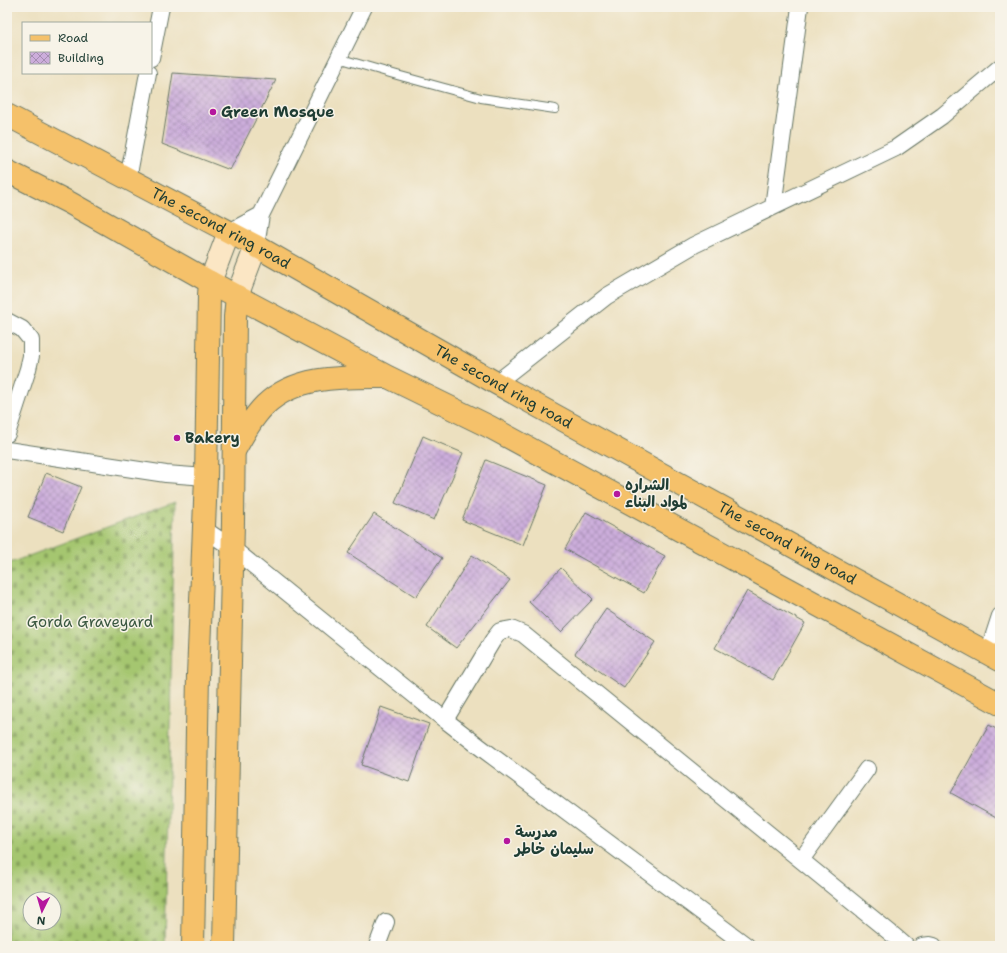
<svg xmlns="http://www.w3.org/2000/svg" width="1007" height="953" font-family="'Shantell Sans','Playpen Sans Arabic',sans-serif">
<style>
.cemetery{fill:url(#cemetery-stones);stroke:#628252;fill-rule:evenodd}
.building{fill:url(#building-cross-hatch)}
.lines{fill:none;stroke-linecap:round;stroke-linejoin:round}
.service-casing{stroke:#677665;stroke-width:10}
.minor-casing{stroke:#677665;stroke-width:18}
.secondary-casing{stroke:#677665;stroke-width:24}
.primary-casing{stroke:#677665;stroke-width:24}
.service{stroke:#fff;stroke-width:8}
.minor{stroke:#fff;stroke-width:16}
.secondary{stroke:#fbe6c4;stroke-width:22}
.primary{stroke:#f5c16b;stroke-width:22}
.poi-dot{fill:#b5179e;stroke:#f7f3e8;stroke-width:1.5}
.labels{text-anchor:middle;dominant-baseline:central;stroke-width:3;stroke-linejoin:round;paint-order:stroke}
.poi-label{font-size:15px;font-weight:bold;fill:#1f3d34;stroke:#f7f3e8;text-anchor:start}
.street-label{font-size:15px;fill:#1f3d34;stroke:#f7f3e8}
.park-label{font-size:15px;fill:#3a5840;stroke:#f7f3e8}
</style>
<defs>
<pattern id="cemetery-stones" width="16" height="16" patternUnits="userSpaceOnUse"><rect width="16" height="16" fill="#a5c66f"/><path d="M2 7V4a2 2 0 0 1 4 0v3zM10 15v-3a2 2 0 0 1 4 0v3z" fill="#86a25c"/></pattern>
<pattern id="building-cross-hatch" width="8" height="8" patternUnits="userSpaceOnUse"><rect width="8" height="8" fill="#ccaddb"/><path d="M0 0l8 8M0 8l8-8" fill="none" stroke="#a58eb2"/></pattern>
</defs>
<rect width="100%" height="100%" fill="#f7f3e8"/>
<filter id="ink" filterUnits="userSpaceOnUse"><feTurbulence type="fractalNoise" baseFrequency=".025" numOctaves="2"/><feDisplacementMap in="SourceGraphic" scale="8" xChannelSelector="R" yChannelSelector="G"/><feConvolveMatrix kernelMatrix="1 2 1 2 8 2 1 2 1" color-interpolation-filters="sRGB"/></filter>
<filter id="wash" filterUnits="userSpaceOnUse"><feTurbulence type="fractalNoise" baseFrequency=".012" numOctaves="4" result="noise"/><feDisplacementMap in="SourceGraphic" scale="16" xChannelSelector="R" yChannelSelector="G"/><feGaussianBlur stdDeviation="0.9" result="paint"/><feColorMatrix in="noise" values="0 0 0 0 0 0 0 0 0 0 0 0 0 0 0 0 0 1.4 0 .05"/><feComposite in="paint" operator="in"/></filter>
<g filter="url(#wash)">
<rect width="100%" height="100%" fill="#ece0bf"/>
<path class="cemetery" d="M175 502 165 946H7V564ZM30 899H54V923H30Z"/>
<g id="blocks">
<path class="building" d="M173 73 276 80 230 170 162 144Z
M423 436 463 453 434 520 395 503Z
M486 460 547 485 523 545 462 520Z
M46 473 81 487 63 531 28 517Z
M586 512 665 556 644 593 565 549Z
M374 514 442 558 416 597 348 553Z
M472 555 510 580 456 648 427 627Z
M561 568 593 599 561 632 529 602Z
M747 591 805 623 773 680 715 648Z
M606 609 655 642 624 688 575 654Z
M381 707 429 724 409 782 361 765Z
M989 725 1000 731V815L998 819 951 793Z"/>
</g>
</g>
<g filter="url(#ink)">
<use href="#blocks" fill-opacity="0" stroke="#677665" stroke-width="1"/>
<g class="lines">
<defs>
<path id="service" d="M338 58 397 75 481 98 555 109"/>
<path id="minor" d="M151 58 161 7
M128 179 148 73
M773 207 800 7
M229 232 261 215
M256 246 261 215 364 7
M7 321 22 329 31 340V356L28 369 7 434
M496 383 607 296 694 245 896 148 942 116 1000 67
M7 450 166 474 206 477
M204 529 232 548 445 720 480 747 747 946
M988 653 1000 616
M445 720 493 640 500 631 511 629 523 634 893 935 906 946
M801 860 867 769
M377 946 386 922
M922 946 930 945 934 946"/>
<path id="secondary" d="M210 282 229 232
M237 296 256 246"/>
<g id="primary">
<path id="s1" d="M7 115 256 246 496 383 1000 660"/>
<path d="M7 171 70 203 210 282 388 377 490 427 1000 704"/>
<path d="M234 451C243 435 252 418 265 405 296 375 344 377 384 377"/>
<path d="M193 946 198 675 206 477 209 295 210 282"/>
<path d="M224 946 233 522 235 317 237 296"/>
</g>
</defs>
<use href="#service" class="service-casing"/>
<use href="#minor" class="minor-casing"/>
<use href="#secondary" class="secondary-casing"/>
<use href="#primary" class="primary-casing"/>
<use href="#service" class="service"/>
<use href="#minor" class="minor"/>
<use href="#secondary" class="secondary"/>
<use href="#primary" class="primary"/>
</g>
</g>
<g class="poi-dot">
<circle cx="213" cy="112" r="4"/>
<circle cx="177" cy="438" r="4"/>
<circle cx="617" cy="494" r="4"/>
<circle cx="507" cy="841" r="4"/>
</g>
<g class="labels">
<g class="poi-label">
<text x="221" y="112">Green Mosque</text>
<text x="185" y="438">Bakery</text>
<text x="625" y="485">الشراره<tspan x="625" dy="17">لمواد البناء</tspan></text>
<text x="515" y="832">مدرسة<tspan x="515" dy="17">سليمان خاطر</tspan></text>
</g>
<g class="street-label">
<text stroke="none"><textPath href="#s1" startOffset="242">The second ring road</textPath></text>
<text stroke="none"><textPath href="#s1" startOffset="566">The second ring road</textPath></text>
<text stroke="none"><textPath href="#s1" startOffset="890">The second ring road</textPath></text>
</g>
<g class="park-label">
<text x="90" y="622">Gorda Graveyard</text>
</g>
</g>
<rect width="1007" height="953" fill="none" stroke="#f7f3e8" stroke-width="24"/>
<rect x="22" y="22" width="130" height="52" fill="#f7f3e8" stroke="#a1aaa0"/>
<rect x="30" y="35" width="20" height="6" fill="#f5c16b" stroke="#a1aaa0"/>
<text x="58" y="42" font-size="12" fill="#1f3d34">Road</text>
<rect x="30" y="52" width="20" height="12" fill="url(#building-cross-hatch)" stroke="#a1aaa0"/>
<text x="58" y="62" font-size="12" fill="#1f3d34">Building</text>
<g transform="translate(42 911) rotate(185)"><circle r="19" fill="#f7f3e8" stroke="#a1aaa0"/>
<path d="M0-3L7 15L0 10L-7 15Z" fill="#b5179e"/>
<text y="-6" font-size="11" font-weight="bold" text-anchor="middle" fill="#1f3d34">N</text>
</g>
</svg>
